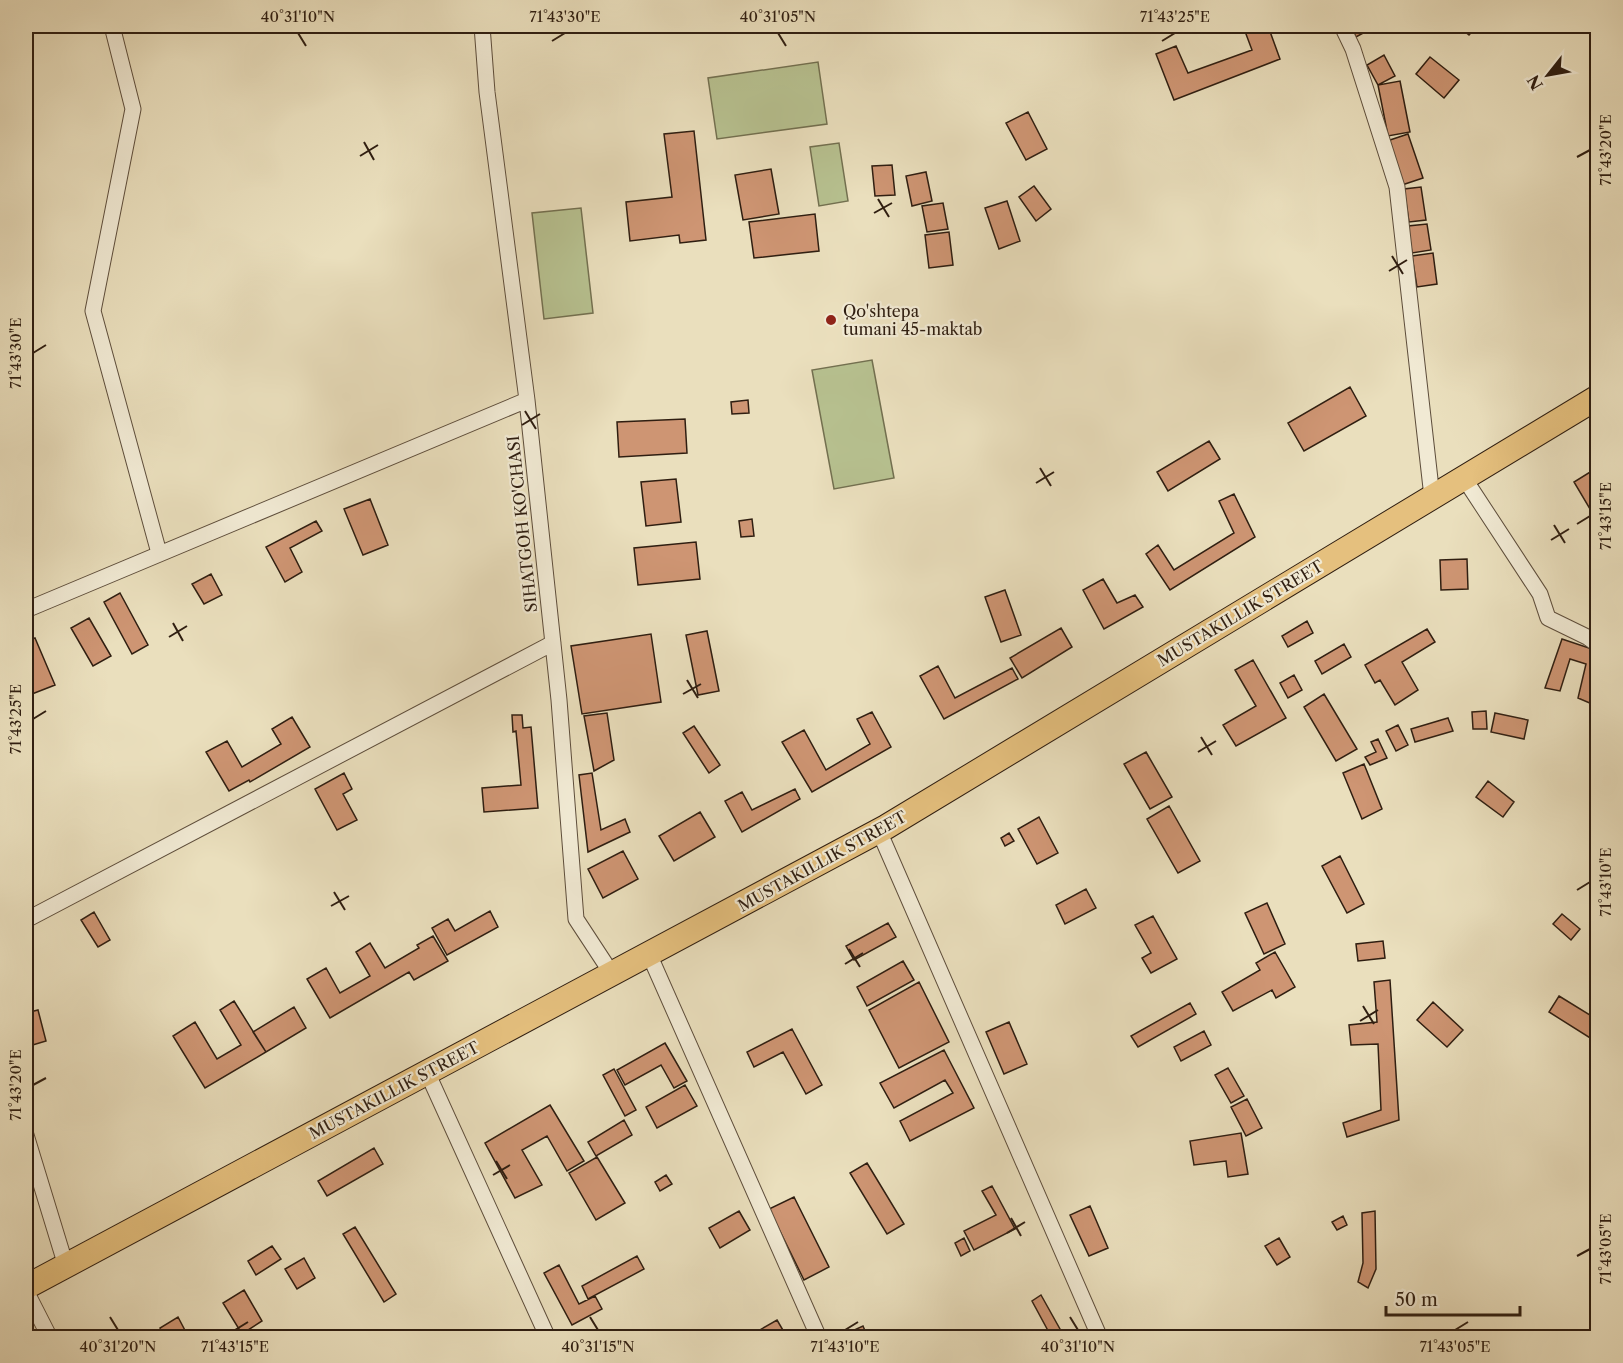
<svg xmlns="http://www.w3.org/2000/svg" width="1623" height="1363" font-family="'Libre Caslon Text',serif">
<style>
.green{fill:#b7c190;stroke:#737050;stroke-width:1.5}
.building{fill:#ce9573;stroke:#2f1e11;stroke-width:1.5}
.lines{fill:none;stroke-linecap:round;stroke-linejoin:round}
.minor-casing{stroke:#5e4e3c;stroke-width:17}
.primary-casing{stroke:#2f1e11;stroke-width:26}
.minor{stroke:#f1ead4;stroke-width:15}
.primary{stroke:#e5c07e;stroke-width:24}
.ticks{fill:none;stroke:#2f1e11;stroke-width:2}
.poi-dot{fill:#8f2418;stroke:#f1ead4;stroke-width:2}
.labels{text-anchor:middle;dominant-baseline:central;stroke-width:4.5;stroke-linejoin:round;paint-order:stroke}
.poi-label{font-size:16px;fill:#2f1e11;stroke:#f1ead4;text-anchor:start}
.street-label{font-size:16px;fill:#2f1e11;stroke:#f1ead4}
.neatline{fill:none;stroke:#2f1e11;stroke-width:2}
.ticks-label{font-size:15px;text-anchor:middle;fill:#2f1e11}
</style>
<rect width="100%" height="100%" fill="#eadfbd"/>
<filter id="stains"><feTurbulence type="fractalNoise" baseFrequency=".00333" numOctaves="4"/><feColorMatrix values="0 0 0 0 .2 0 0 0 0 .09 0 0 0 0 .02 0 0 0 .5 -.17"/></filter>
<radialGradient id="worn" r=".72"><stop offset=".6" stop-color="#630" stop-opacity="0"/><stop offset="1" stop-color="#630" stop-opacity=".3"/></radialGradient>
<path class="green" d="M818 62 827 124 717 139 708 78Z
M839 143 848 201 819 206 810 147Z
M581 208 593 313 544 319 532 213Z
M872 360 894 478 834 489 812 370Z"/>
<path class="building" d="M1243 26H1268L1280 59 1174 100 1156 54 1176 46 1188 73 1252 50Z
M1351 26H1376L1356 37Z
M1458 26H1477L1469 35Z
M1384 55 1395 76 1378 85 1367 65Z
M1430 57 1459 80 1444 98 1416 74Z
M1400 81 1410 132 1388 136 1378 85Z
M1028 112 1047 149 1026 160 1006 123Z
M694 131 706 240 680 243 679 235 630 241 626 202 672 197 664 134Z
M1408 134 1423 178 1402 185 1387 141Z
M892 165 895 195 875 196 872 166Z
M771 169 779 214 743 220 735 175Z
M926 172 932 201 912 206 906 176Z
M1034 186 1051 209 1036 221 1019 197Z
M1421 187 1426 220 1409 222 1404 189Z
M1007 201 1020 241 999 249 985 208Z
M943 203 948 229 927 232 922 206Z
M815 214 819 251 754 258 749 222Z
M1427 224 1431 250 1412 253 1408 226Z
M949 232 953 265 929 268 925 235Z
M1433 253 1437 284 1417 287 1412 256Z
M1350 387 1366 416 1304 451 1288 423Z
M748 400 749 413 732 414 731 402Z
M685 419 687 453 619 457 617 422Z
M1209 441 1220 459 1168 491 1157 472Z
M1595 469 1598 472V512L1593 514 1574 482Z
M676 479 681 522 646 526 641 482Z
M1234 494 1255 537 1170 590 1146 554 1158 545 1174 570 1234 533 1219 501Z
M370 499 388 545 363 555 344 509Z
M752 519 754 536 741 537 739 521Z
M316 521 322 531 290 548 302 572 285 582 266 547Z
M696 542 700 579 638 585 634 548Z
M1467 559 1468 589 1441 590 1440 560Z
M211 574 222 595 204 604 192 584Z
M1103 579 1117 603 1135 595 1143 607 1104 629 1083 590Z
M1005 590 1021 635 1001 642 985 597Z
M120 593 148 645 132 654 104 602Z
M89 618 111 656 93 666 71 628Z
M1307 621 1313 633 1288 647 1282 636Z
M1061 628 1072 647 1022 678 1010 658Z
M1427 629 1435 642 1402 662 1418 690 1395 705 1380 680 1375 683 1365 665Z
M707 631 719 691 698 695 686 635Z
M651 634 661 702 582 714 571 646Z
M35 638 55 685 32 694 26 678V641Z
M1562 639 1598 651V688L1592 704 1578 698 1586 664 1570 659 1560 691 1545 688Z
M1344 644 1351 657 1322 674 1315 661Z
M1253 660 1286 718 1236 746 1223 725 1256 706 1235 670Z
M938 666 955 698 1012 668 1018 679 944 719 920 676Z
M1294 675 1302 690 1288 698 1280 683Z
M1324 694 1357 749 1336 761 1304 707Z
M1486 711 1487 729H1473L1472 712Z
M872 712 891 747 812 792 782 742 804 730 826 770 870 744 857 719Z
M607 713 614 760 594 771 584 716Z
M1495 713 1528 720 1524 739 1491 732Z
M512 715H522L523 728 531 727 538 808 484 812 482 788 521 785 516 731 513 732Z
M292 717 310 747 250 782 249 780 229 791 206 752 227 741 242 767 281 744 272 729Z
M1448 718 1453 731 1415 742 1411 729Z
M1398 725 1408 745 1396 751 1386 731Z
M694 726 720 765 709 773 683 733Z
M1378 739 1387 758 1370 765 1365 757 1376 752 1371 742Z
M1146 752 1172 797 1150 809 1124 764Z
M1364 764 1382 809 1362 819 1343 773Z
M344 773 352 789 343 794 357 820 337 830 315 789Z
M592 773 601 830 625 819 630 832 588 852 579 775Z
M1488 781 1514 802 1503 817 1476 797Z
M795 789 800 799 742 832 725 801 742 792 752 810Z
M1169 806 1200 861 1178 873 1147 819Z
M700 812 715 837 674 861 659 836Z
M1039 817 1058 853 1037 864 1018 829Z
M1009 833 1014 841 1005 846 1001 838Z
M623 851 638 879 603 898 588 869Z
M1340 856 1364 904 1347 913 1322 866Z
M1086 889 1096 908 1065 924 1056 905Z
M1267 903 1285 944 1264 954 1245 913Z
M490 911 498 927 447 955 432 928 448 919 455 931Z
M94 912 110 940 98 947 81 920Z
M1562 914 1580 929 1571 940 1553 924Z
M1153 916 1177 959 1151 973 1142 958 1151 953 1135 925Z
M888 923 896 937 854 960 846 946Z
M433 936 448 961 414 980 409 972 330 1018 307 979 326 968 340 993 370 976 356 952 370 943 385 968 419 948 417 945Z
M1383 941 1385 958 1358 961 1356 944Z
M1275 952 1295 987 1276 998 1272 990 1233 1011 1222 992 1260 970 1256 963Z
M903 961 914 980 867 1006 857 987Z
M1390 980 1399 1120 1347 1137 1343 1123 1381 1110 1378 1044 1351 1045 1349 1025 1377 1022 1374 982Z
M919 982 949 1042 899 1068 869 1010Z
M1559 996 1598 1020V1038L1595 1041 1549 1012Z
M234 1001 266 1052 205 1088 173 1036 195 1022 217 1059 241 1045 220 1010Z
M1433 1002 1463 1030 1447 1047 1417 1020Z
M1190 1003 1196 1014 1138 1047 1131 1036Z
M294 1007 306 1028 266 1052 253 1032Z
M38 1010 46 1041 26 1047V1013Z
M1009 1022 1027 1064 1004 1074 986 1032Z
M792 1029 822 1085 806 1094 783 1052 754 1067 747 1052Z
M1204 1031 1211 1045 1181 1061 1174 1047Z
M665 1043 687 1081 674 1088 661 1065 625 1085 617 1070Z
M944 1050 974 1108 910 1141 900 1121 953 1093 945 1080 894 1108 880 1083Z
M1228 1068 1244 1096 1231 1103 1215 1075Z
M614 1069 636 1110 625 1116 603 1075Z
M685 1085 697 1106 657 1128 646 1107Z
M1247 1099 1262 1128 1246 1136 1231 1107Z
M550 1105 584 1161 567 1171 547 1136 522 1150 542 1185 515 1198 485 1143Z
M624 1120 632 1135 596 1156 588 1142Z
M1241 1133 1248 1174 1228 1177 1226 1161 1194 1165 1190 1141Z
M374 1148 383 1164 327 1196 318 1181Z
M597 1157 625 1203 596 1220 569 1173Z
M867 1163 904 1224 887 1234 850 1173Z
M666 1175 672 1184 660 1191 655 1182Z
M992 1186 1015 1229 974 1250 964 1231 996 1215 982 1191Z
M794 1197 829 1267 804 1280 769 1209Z
M1090 1206 1108 1248 1089 1256 1070 1215Z
M739 1211 750 1230 720 1248 709 1228Z
M1375 1211 1376 1269 1368 1288 1358 1282 1363 1263 1362 1213Z
M1343 1216 1347 1225 1337 1230 1332 1222Z
M355 1227 396 1294 384 1302 343 1234Z
M964 1238 970 1251 961 1256 955 1243Z
M1279 1238 1290 1257 1277 1265 1265 1246Z
M272 1246 281 1259 256 1275 248 1261Z
M637 1256 644 1269 588 1299 582 1286Z
M304 1258 315 1278 297 1289 285 1269Z
M559 1265 579 1304 595 1296 602 1309 572 1325 544 1273Z
M244 1290 262 1321 242 1334 223 1303Z
M1041 1295 1065 1338H1052L1032 1301Z
M178 1317 189 1338H165L160 1328Z
M777 1320 787 1337 746 1338Z
M863 1326 868 1338H842L841 1336Z
M961 1332 965 1338H951Z"/>
<g class="lines">
<defs>
<path id="minor" d="M112 26 133 109 93 311 159 553
M482 26 487 92 527 400 559 700 576 919 612 974
M1342 26 1353 49 1397 187 1432 497
M1598 173V176
M1464 478 1540 594 1548 618 1587 637 1598 645
M26 610 527 400
M879 831 1100 1338
M26 920 553 643
M649 954 819 1338
M427 1072 548 1338
M26 1135 66 1266
M26 1291 50 1338"/>
<path id="primary" d="M26 1287 886 827 1598 397"/>
</defs>
<use href="#minor" class="minor-casing"/>
<use href="#primary" class="primary-casing"/>
<use href="#minor" class="minor"/>
<use href="#primary" class="primary"/>
</g>
<path class="ticks" d="M298 33 306 46M778 33 786 46M552 41 565 33M1162 41 1175 33M364 142 374 160M360 156 378 145M1577 157 1590 150M878 199 889 217M874 213 892 203M1392 256 1403 274M1389 271 1407 260M33 353 46 345M525 411 536 429M522 425 540 414M1040 468 1051 486M1036 483 1054 472M1577 524 1590 516M1554 525 1565 543M1551 540 1569 529M173 623 183 641M169 637 187 626M687 680 698 698M683 694 701 684M33 719 46 711M1201 737 1212 755M1198 752 1216 741M1577 890 1590 882M334 892 345 910M331 906 349 896M849 949 860 967M845 964 863 953M1363 1006 1374 1024M1360 1021 1378 1010M33 1085 46 1078M496 1161 507 1179M493 1175 510 1165M1011 1218 1021 1236M1007 1233 1025 1222M1577 1256 1590 1249M110 1317 118 1330M590 1317 598 1330M1070 1317 1078 1330M235 1330 248 1322M845 1330 858 1322M1455 1330 1468 1322"/>
<circle class="poi-dot" cx="831" cy="320" r="6"/>
<g class="labels">
<g class="poi-label">
<text x="843" y="311">Qo'shtepa<tspan x="843" dy="18">tumani 45-maktab</tspan></text>
</g>
<g class="street-label">
<text transform="translate(522 524) rotate(-96)">SIHATGOH KO'CHASI</text>
<text transform="translate(1240 613) rotate(-31)">MUSTAKILLIK STREET</text>
<text transform="translate(822 861) rotate(-29)">MUSTAKILLIK STREET</text>
<text transform="translate(394 1090) rotate(-28)">MUSTAKILLIK STREET</text>
</g>
</g>
<rect width="1623" height="1363" fill="none" stroke="#eadfbd" stroke-width="66"/>
<g transform="translate(1548 75) rotate(239)" stroke="#f1ead4" stroke-width="4.5" paint-order="stroke">
<path d="M0-4.5L10 22L0 15L-10 22Z" fill="#2f1e11"/>
<text y="-9" font-size="16" font-weight="bold" text-anchor="middle" fill="#2f1e11">N</text>
</g>
<path d="M1386 1306v9h134v-9" fill="none" stroke="#2f1e11" stroke-width="3"/>
<text x="1395" y="1306" font-size="18" fill="#2f1e11" stroke="#f1ead4" stroke-width="4.5" paint-order="stroke">50 m</text>
<rect x="33" y="33" width="1557" height="1297" class="neatline"/>
<g class="ticks-label">
<text x="298" y="22">40°31'10"N</text>
<text x="565" y="22">71°43'30"E</text>
<text x="778" y="22">40°31'05"N</text>
<text x="1175" y="22">71°43'25"E</text>
<text transform="translate(1606 150) rotate(-90)" y="5">71°43'20"E</text>
<text transform="translate(16 353) rotate(-90)" y="5">71°43'30"E</text>
<text transform="translate(1606 516) rotate(-90)" y="5">71°43'15"E</text>
<text transform="translate(16 719) rotate(-90)" y="5">71°43'25"E</text>
<text transform="translate(1606 882) rotate(-90)" y="5">71°43'10"E</text>
<text transform="translate(16 1085) rotate(-90)" y="5">71°43'20"E</text>
<text transform="translate(1606 1249) rotate(-90)" y="5">71°43'05"E</text>
<text x="118" y="1352">40°31'20"N</text>
<text x="235" y="1352">71°43'15"E</text>
<text x="598" y="1352">40°31'15"N</text>
<text x="845" y="1352">71°43'10"E</text>
<text x="1078" y="1352">40°31'10"N</text>
<text x="1455" y="1352">71°43'05"E</text>
</g>
<rect width="100%" height="100%" filter="url(#stains)"/>
<rect width="100%" height="100%" fill="url(#worn)"/>
</svg>
